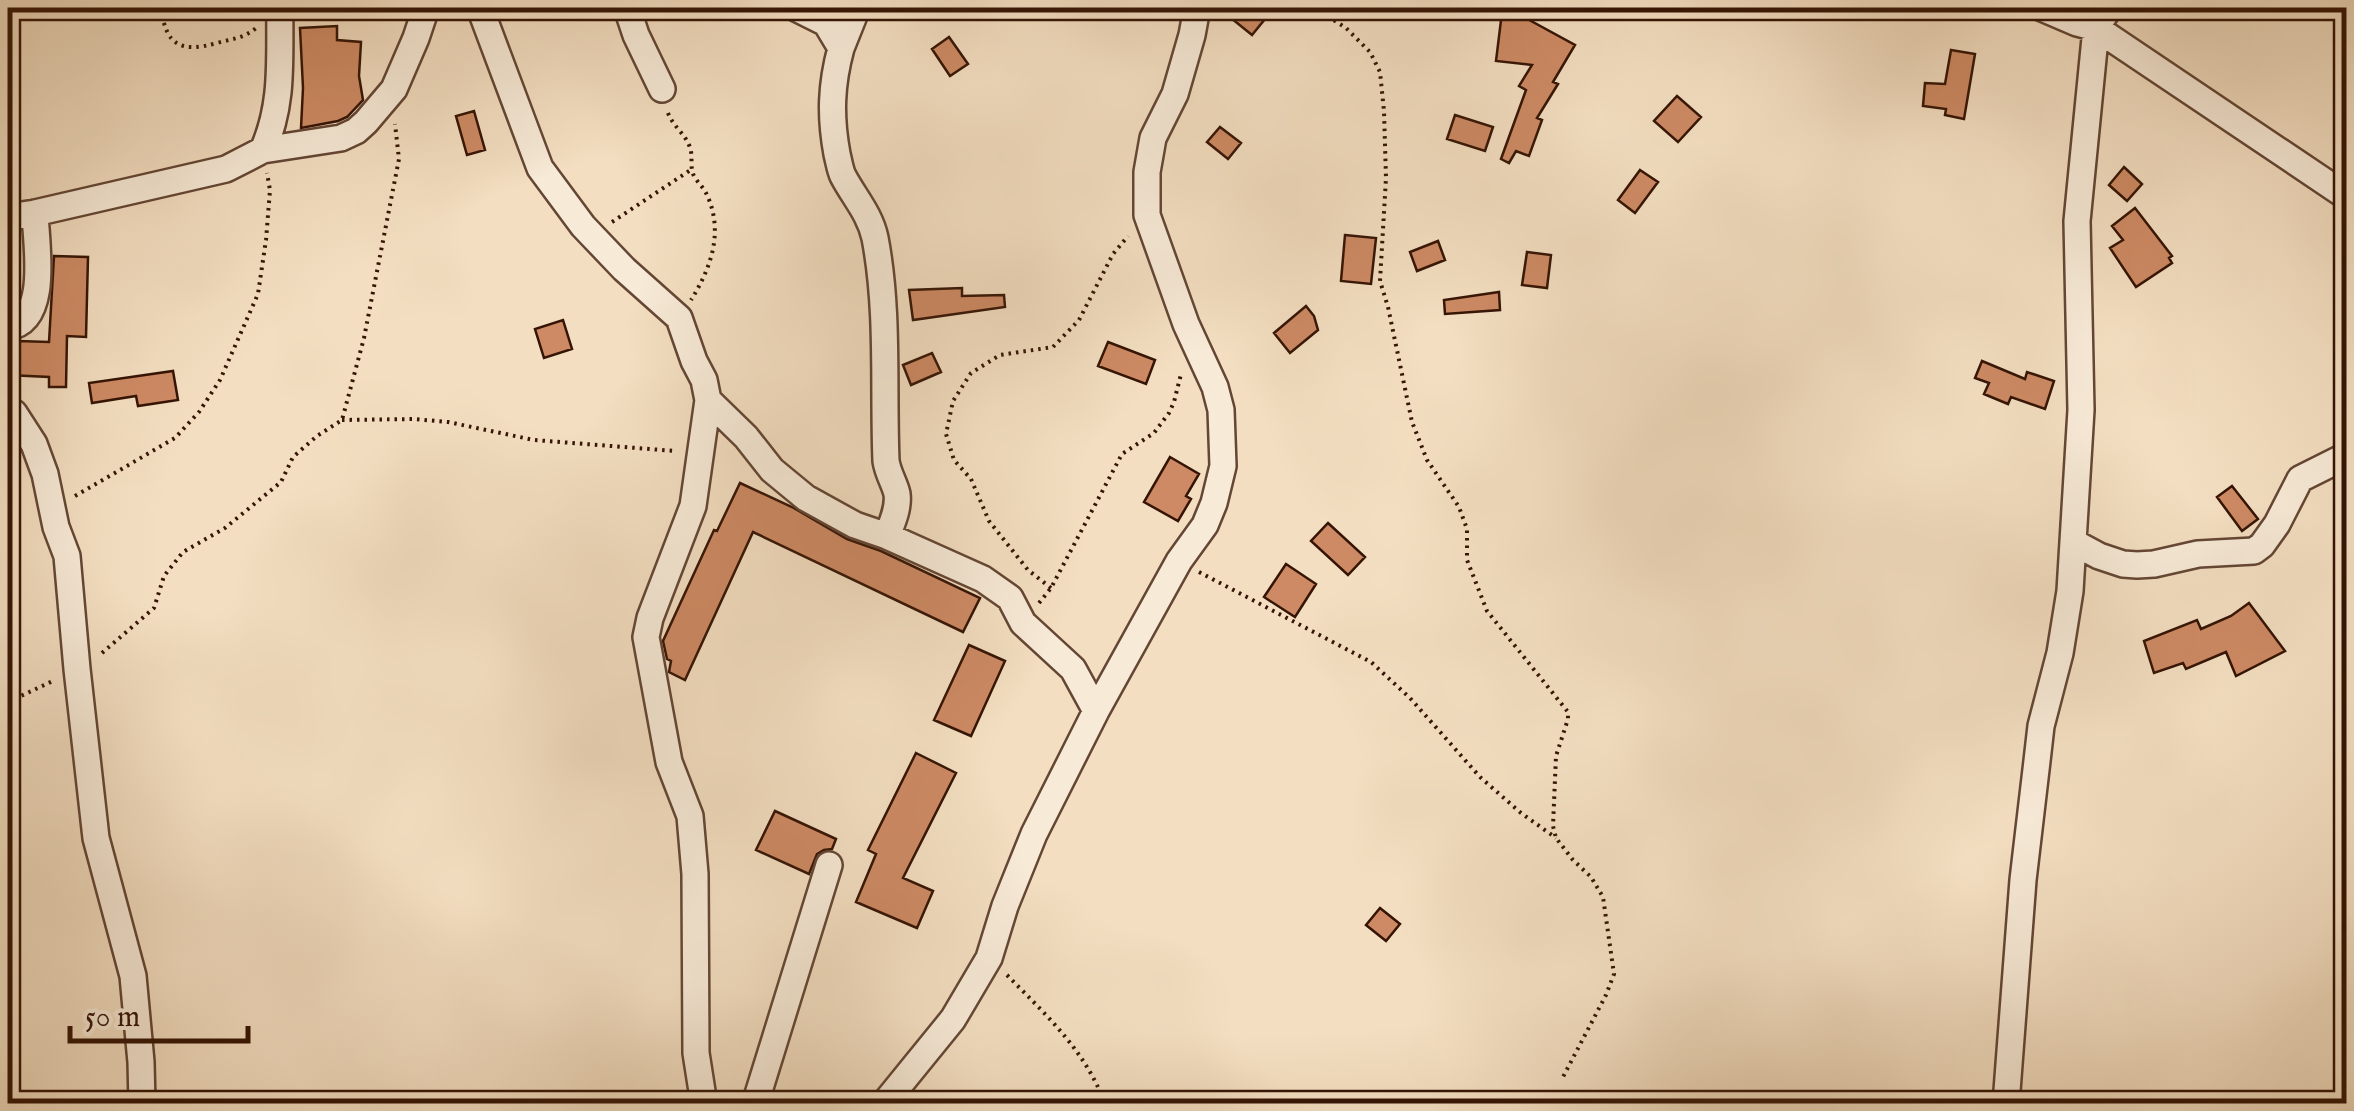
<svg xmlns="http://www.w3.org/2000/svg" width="2354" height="1111" font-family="'IM FELL English',serif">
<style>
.building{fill:#cd8a64;stroke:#351405;stroke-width:2.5}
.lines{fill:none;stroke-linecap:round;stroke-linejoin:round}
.minor-casing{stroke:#644634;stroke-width:30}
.path{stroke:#351405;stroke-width:4;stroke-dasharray:2.5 5;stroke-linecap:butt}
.minor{stroke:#f7ead7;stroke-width:25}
</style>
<rect width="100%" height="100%" fill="#f3dec1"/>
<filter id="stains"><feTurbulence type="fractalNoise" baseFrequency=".002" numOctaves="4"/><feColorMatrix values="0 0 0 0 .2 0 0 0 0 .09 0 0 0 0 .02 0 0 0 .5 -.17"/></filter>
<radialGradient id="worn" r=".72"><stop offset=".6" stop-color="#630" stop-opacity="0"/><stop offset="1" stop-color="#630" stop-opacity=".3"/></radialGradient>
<path class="building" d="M1239 8H1274L1252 35 1231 18Z
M1502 12 1520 15 1575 45 1553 82 1558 84 1537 118 1542 120 1529 156 1516 151 1509 163 1501 159 1526 90 1519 86 1532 65 1496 61Z
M337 26V40L361 42 359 76 363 100 347 117 338 121 301 128 303 88 300 28Z
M949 37 968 64 950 76 932 49Z
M1951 50 1975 54 1964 119 1945 115 1946 109 1923 106 1925 83 1945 84Z
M1677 96 1701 117 1678 142 1654 121Z
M474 111 485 150 467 155 456 116Z
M1455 115 1493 127 1485 151 1447 139Z
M1220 127 1241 143 1228 159 1207 142Z
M2124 167 2142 184 2127 201 2109 185Z
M1640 170 1658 182 1635 213 1618 200Z
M2135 208 2172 256 2169 258 2172 263 2136 287 2110 248 2123 240 2112 226Z
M1345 235 1376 238 1371 284 1341 281Z
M1438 241 1445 260 1417 271 1410 252Z
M1527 252 1551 255 1547 288 1522 285Z
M54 256 88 257 86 337 67 336 66 387H49V377L8 375V343L18 341 49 342Z
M962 288V296L1004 295 1005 307 913 320 909 290Z
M1499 292 1500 310 1445 314 1444 300Z
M1306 306 1314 316 1318 330 1290 353 1274 333Z
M563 320 572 349 544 358 535 329Z
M1108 342 1155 360 1146 384 1098 366Z
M932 353 941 372 911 385 903 365Z
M1982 361 2025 379 2027 372 2054 381 2045 409 2011 397 2008 404 1984 394 1989 383 1975 378Z
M173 371 178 400 138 406 136 396 92 403 89 383Z
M1170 457 1199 474 1186 496 1191 499 1178 521 1144 502Z
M740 483 792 507 847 539 881 551 980 598 963 632 753 532 685 680 669 672 671 661 667 659 663 641 714 530 717 531Z
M2232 486 2258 519 2242 531 2217 497Z
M1328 523 1365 557 1348 575 1311 541Z
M1286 564 1316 584 1295 617 1264 597Z
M2249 603 2285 651 2236 676 2226 652 2186 669 2183 663 2154 673 2144 641 2197 620 2201 629 2231 616Z
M969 645 1005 661 971 736 934 720Z
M916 753 956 773 903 878 933 891 917 928 856 902 876 854 868 850Z
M775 811 836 839 832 849 824 850 817 854 809 874 756 850Z
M1380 908 1400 924 1386 941 1366 925Z"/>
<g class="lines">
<defs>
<path id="minor" d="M480 8 540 168 583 226 624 269 679 318 694 361 704 380 708 400 693 506 650 618 646 637 669 762 690 816 695 874 696 1053 704 1104
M627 8 636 35 662 89
M796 8 826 23 841 48C831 85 830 116 837 154 839 162 840 170 843 176 854 197 870 214 875 238 889 311 883 387 886 461 888 474 895 484 897 494 899 508 892 523 887 536
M2042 8 2077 23 2096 28 2346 196
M841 48 857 8
M263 150C284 103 279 58 280 8
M8 217 35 213 226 169 263 150 341 138 356 131 366 122 394 89 416 38 426 8
M8 327C50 321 36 244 35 213
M708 400 746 437 772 470 806 498 855 525 887 536 983 579 1010 598 1023 623 1073 669 1096 711
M8 409 14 413 34 444 45 474 56 527 67 556 77 669 96 838 133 976 141 1062 142 1104
M2073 542 2099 556 2123 564 2137 565 2154 564 2198 554 2254 551 2262 545 2277 524 2300 479 2346 456
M755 1104 829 865
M884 1104 953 1019 989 958 1005 906 1034 834 1096 711 1179 561 1205 525 1214 503 1223 466 1221 410 1215 387 1186 324 1147 215V172L1153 138 1175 94 1192 35 1197 8
M2006 1104 2023 880 2037 761 2041 726 2060 653 2070 591 2081 410 2077 221 2096 28 2109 8"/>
</defs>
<use href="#minor" class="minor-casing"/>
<path class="path" d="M161 8C166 46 181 53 217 43 231 39 245 38 256 28
M1315 8 1346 28 1370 52 1380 72 1384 111 1386 178 1380 281 1388 307 1412 422 1427 460 1459 507 1467 529V560L1487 611 1568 712V719L1556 756 1553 826 1556 838 1573 860 1591 877 1603 897 1614 974 1606 995 1563 1077
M303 10 323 11 343 8
M668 113C673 126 684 133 689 145 694 155 689 166 694 176 698 183 704 188 707 195 724 232 711 268 691 300
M612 222 692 169
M342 420 414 419 448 422 534 440 675 451
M75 496 175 438 199 412 220 380 258 294 266 240 270 190 267 173
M1199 572 1371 662 1410 698 1480 777 1521 813 1556 838
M1051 588 1028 570 989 521 971 479 954 460 946 434 953 401 971 373 1000 355 1053 347 1079 320 1113 254 1128 236
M1039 603 1051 588 1122 454 1154 433 1169 413 1174 402 1181 374
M102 653 154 608 164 576 183 552 225 528 281 482 293 457 317 436 342 420 364 338 399 159 395 124
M8 702 55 680
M1007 975C1045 1014 1086 1051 1105 1104"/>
<use href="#minor" class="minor"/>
</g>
<rect width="2354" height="1111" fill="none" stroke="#f3dec1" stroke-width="40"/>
<rect x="10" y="10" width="2334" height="1091" fill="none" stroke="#351405" stroke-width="5"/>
<rect x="20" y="20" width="2314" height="1071" fill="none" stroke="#351405" stroke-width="2.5"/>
<path d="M70 1026v15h178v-15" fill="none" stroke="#351405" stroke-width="5"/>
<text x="85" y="1026" font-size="30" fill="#351405" stroke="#f7ead7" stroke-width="8" paint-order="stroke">50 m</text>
<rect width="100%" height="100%" filter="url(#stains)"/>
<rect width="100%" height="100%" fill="url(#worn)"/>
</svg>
